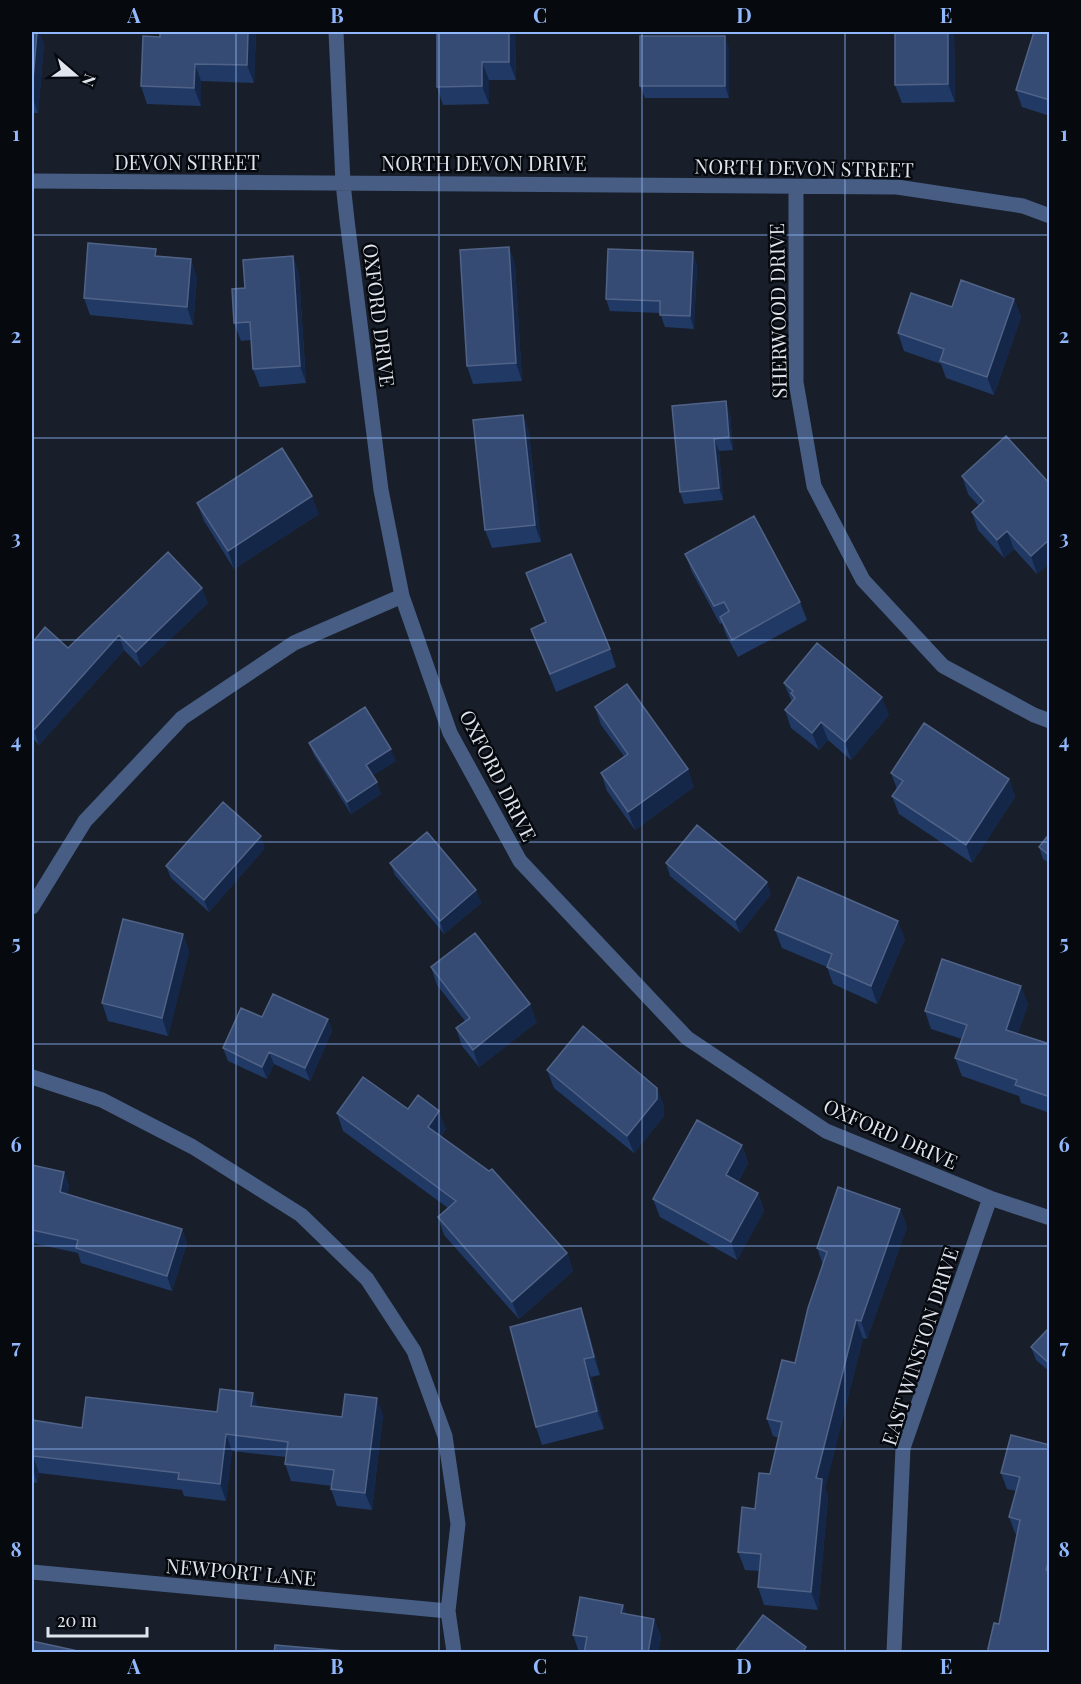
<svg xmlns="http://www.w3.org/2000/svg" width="1081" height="1684" font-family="'Playfair Display',serif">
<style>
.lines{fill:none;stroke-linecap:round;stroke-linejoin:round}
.minor{stroke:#475d83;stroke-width:15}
.wall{fill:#213965}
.shaded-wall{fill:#152748}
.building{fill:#364b74;stroke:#506387;stroke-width:1.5}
.grid{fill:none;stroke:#91b8fd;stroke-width:1.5;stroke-opacity:0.55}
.labels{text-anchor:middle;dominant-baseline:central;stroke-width:5;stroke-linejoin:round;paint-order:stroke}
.street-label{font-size:20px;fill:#dfe4ed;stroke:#06090e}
.neatline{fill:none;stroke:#91b8fd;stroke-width:2}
.grid-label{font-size:20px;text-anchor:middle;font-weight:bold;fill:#91b8fd}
</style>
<rect width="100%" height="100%" fill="#181f2b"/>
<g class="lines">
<path class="minor" d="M336 32 343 183 347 220 381 490 402 596 450 733 520 861 687 1038 826 1131 990 1198 1050 1218
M32 181 897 187 1023 206 1050 216
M796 187V382L814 486 863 580 943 666 1034 715 1050 721
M32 907 85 821 182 718 294 643 402 596
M32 1077 102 1100 193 1147 301 1215 367 1279 414 1351 445 1436 458 1524 448 1611 454 1652
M32 1572 448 1611
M894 1652 903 1448 990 1198"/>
</g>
<path class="wall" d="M32 32H39L44 44 38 113H32Z
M256 32 254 83 201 81V106L147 104 141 86 160 37Z
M437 32H515L516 80H489V104L443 105 437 87Z
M954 32 955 102 902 103 895 85Z
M1050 32V116L1022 107 1016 90Z
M729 48V98H645L640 86Z
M509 247 515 265 522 381 473 384 467 366Z
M293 256 299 274 306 383 260 387 253 369 251 340 241 341 234 323 245 288Z
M158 257 197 277 193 325 90 315 84 298Z
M697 265 694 329 665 327 660 313 610 311 606 299Z
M1014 299 1021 317 994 395 946 378 941 364 904 351 898 333Z
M730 414 733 450 719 451 723 500 684 504 680 492Z
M523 415 529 433 541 542 492 548 485 530Z
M962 476 1050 484V563L1037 574 1014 549 1004 558 978 530 972 512 979 506 968 494Z
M197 503 319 514 234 569 204 521Z
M685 554 800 602 807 620 738 657 726 635 722 623 720 624 692 572Z
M526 573 610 649 616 667 556 692 531 629 545 623Z
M208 603 141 667 124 650 39 745 32 738V643L68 648Z
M784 683 889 715 851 760 828 740 819 750 791 728 785 710 792 702Z
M595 707 694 787 635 830 607 791 601 773 624 756 601 725Z
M309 743 396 761 373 775 381 794 351 814 314 755Z
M891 773 1009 779 1015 797 972 863 899 814 892 796 897 789Z
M1050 833V864L1043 859 1039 847Z
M265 848 209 912 171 878 166 866Z
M390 863 476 890 481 903 444 934 395 875Z
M666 863 771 894 740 933 670 876Z
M775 930 905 939 877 1004 833 984 827 967 782 948Z
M183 934 189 952 168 1036 108 1021 102 1003Z
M431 967 537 1022 479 1067 462 1046 456 1028 465 1021 437 985Z
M1028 1004 1018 1033 1050 1044V1113L1021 1103 1019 1096 962 1076 955 1058 962 1039 931 1029 925 1011Z
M262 1017 328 1019 332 1031 310 1081 274 1064 267 1079 228 1061 223 1048Z
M547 1070 657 1088 664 1106V1116L634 1153 554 1088Z
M408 1109 446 1129 441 1136 567 1253 573 1271 519 1319 444 1235 438 1217 448 1208 343 1131 337 1113Z
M742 1145 748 1163 738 1182 758 1193 764 1211 737 1260 660 1217 653 1199Z
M32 1165 64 1172 69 1186 67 1194 182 1229 187 1243 172 1291 81 1263 78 1253 32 1243Z
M900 1209 907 1227 867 1339 863 1338 825 1488 828 1497 818 1610 764 1605 758 1587 759 1571 745 1570 738 1552 755 1509 770 1474 779 1438 773 1436 767 1419 795 1363 823 1265 817 1248Z
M581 1308 587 1326 600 1375 591 1377 604 1429 542 1445 536 1427Z
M1050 1327V1372L1036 1360 1031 1347Z
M258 1407 342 1417 383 1415 372 1510 337 1506 331 1489 332 1486 291 1481 285 1464 286 1457 232 1451 226 1501 184 1496 182 1490 39 1473 37 1483 32 1482V1420L82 1428Z
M1050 1445 1017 1534 1015 1533 1009 1517 1016 1491 1007 1489 1001 1473Z
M623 1605 626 1614 654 1619 661 1637 658 1653 579 1652 573 1635Z"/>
<path class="shaded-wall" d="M37 32H39L44 44 38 113 32 96Z
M248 32H256L254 83 247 65Z
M509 32H515L516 80 509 62Z
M948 32H954L955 102 948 84Z
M725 36 729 48V98L725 86Z
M482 62 489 80V104L482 86Z
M195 64 201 81V106L194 88Z
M509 247 515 265 522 381 516 363Z
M693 252 697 265 694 329 690 316Z
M293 256 299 274 306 383 300 366Z
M191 259 197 277 193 325 187 307Z
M1014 299 1021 317 994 395 987 377Z
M726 401 730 414 733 450 729 437Z
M523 415 529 433 541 542 535 525Z
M714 439 719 451 723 500 719 488Z
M312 496 319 514 234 569 228 551Z
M1007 531 1014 549 1004 558 997 540Z
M1050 539V563L1037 574 1031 556Z
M202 588 208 603 141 667 136 652Z
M119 635 124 650 39 745 34 730Z
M882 697 889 715 851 760 845 742Z
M821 722 828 740 819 750 812 733Z
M391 749 396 761 371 777 366 765Z
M688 769 694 787 635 830 628 812Z
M1009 779 1015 797 972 863 966 845Z
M377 782 381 794 351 814 347 802Z
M261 836 265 848 209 912 204 900Z
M767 882 771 894 740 933 735 920Z
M476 890 481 903 444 934 440 921Z
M898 921 905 939 877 1004 871 986Z
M183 934 189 952 168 1036 162 1018Z
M1021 986 1028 1004 1013 1047 1006 1030Z
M530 1004 537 1022 479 1067 473 1050Z
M328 1019 332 1031 310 1081 305 1068Z
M269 1052 274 1064 267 1079 262 1067Z
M657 1088 664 1106V1116L634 1153 627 1136Z
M439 1111 446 1129 434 1144 428 1127Z
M742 1145 748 1163 732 1193 726 1175Z
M64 1172 69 1186 65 1206 60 1192Z
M758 1193 764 1211 737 1260 731 1242Z
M900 1209 907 1227 867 1339 861 1321Z
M182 1229 187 1243 172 1291 167 1276Z
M567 1253 573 1271 519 1319 512 1302Z
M581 1308 587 1326 600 1375 594 1357Z
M856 1320 863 1338 825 1488 828 1497 818 1610 811 1592 816 1478Z
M584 1359 591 1377 604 1429 597 1411Z
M253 1393 259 1410 251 1406Z
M377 1398 383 1415 372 1510 365 1493Z
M226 1434 232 1451 226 1501 220 1484Z
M33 1456 39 1473 37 1483 32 1467Z
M1050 1555V1581L1046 1570Z
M623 1605 629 1622 621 1613Z
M654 1619 661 1637 658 1653H648Z
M806 1647 808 1653H802Z"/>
<path class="building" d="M32 32H37L32 92Z
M160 32H248L247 65 195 64 194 88 141 86 143 36 160 37Z
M437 32H509V62H482V86L437 87Z
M895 32H948V84L895 85Z
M1034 32H1050V100L1016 90Z
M640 36H725V86H640Z
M88 243 156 249 155 256 191 259 187 307 84 298Z
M509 247 516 363 467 366 460 250Z
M608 249 693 252 690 316 660 315V301L606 299Z
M293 256 300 366 253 369 250 322 234 323 232 289 245 288 243 260Z
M961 280 1014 299 987 377 940 361 944 349 898 333 911 293 952 307Z
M726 401 729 437 714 439 719 488 680 492 672 406Z
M523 415 535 525 485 530 473 420Z
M1006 436 1050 484V539L1031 556 1007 531 997 540 972 512 984 501 962 476Z
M282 448 312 496 228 551 197 503Z
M754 516 800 602 732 640 720 617 729 611 724 602 714 606 685 554Z
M168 552 202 588 136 652 119 635 34 730 32 728V643L45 627 68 648Z
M571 554 610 649 550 674 531 629 546 622 526 573Z
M817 643 882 697 845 742 821 722 812 733 785 710 795 698 791 693 793 691 784 683Z
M627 684 688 769 628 812 601 773 628 754 595 707Z
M365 707 391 749 366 765 377 782 347 802 309 743Z
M924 723 1009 779 966 845 892 796 903 781 891 773Z
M223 802 261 836 204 900 166 866Z
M697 825 767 882 735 920 666 863Z
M427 832 476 890 440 921 390 863Z
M1050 833V856L1039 847Z
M798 877 898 921 871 986 827 967 832 954 775 930Z
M123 919 183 934 162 1018 102 1003Z
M475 933 530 1004 473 1050 456 1028 470 1018 431 967Z
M942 959 1021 986 1006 1030 1050 1044V1097L1015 1085 1017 1080 955 1058 967 1025 925 1011Z
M273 994 328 1019 305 1068 269 1052 262 1067 223 1048 241 1008 262 1017Z
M583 1026 657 1088V1099L627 1136 547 1070Z
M363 1077 408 1109 418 1095 439 1111 428 1127 489 1171 492 1169 567 1253 512 1302 438 1217 456 1201 337 1113Z
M697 1120 742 1145 726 1175 758 1193 731 1242 653 1199Z
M32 1165 64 1172 60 1192 182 1229 167 1276 76 1248 78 1240 32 1230Z
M838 1187 900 1209 861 1321 856 1320 816 1478 822 1479 811 1592 758 1587 761 1554 738 1552 742 1507 755 1509 759 1473 770 1474 782 1422 767 1419 782 1360 795 1363 808 1308 827 1252 817 1248Z
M581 1308 594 1357 584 1359 597 1411 536 1427 510 1327Z
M1050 1327V1364L1031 1347Z
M220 1389 253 1393 251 1406 342 1417 345 1394 377 1398 365 1493 331 1489 334 1470 285 1464 288 1442 226 1434 220 1484 178 1479 179 1473 33 1456 32 1463V1420L82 1428 86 1397 217 1412Z
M1011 1435 1050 1445V1555L1046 1570 1050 1571V1653H987L994 1623 999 1624 1020 1520 1009 1517 1020 1477 1001 1473Z
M580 1597 623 1605 621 1613 654 1619 648 1653H584L587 1637 573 1635Z
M763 1615 806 1647 802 1653H734Z
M32 1641 87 1653H32Z
M275 1645 367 1653H274Z"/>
<path class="grid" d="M236 32V1652M439 32V1652M642 32V1652M845 32V1652M32 235H1050M32 438H1050M32 640H1050M32 842H1050M32 1044H1050M32 1246H1050M32 1449H1050"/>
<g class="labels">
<g class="street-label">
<text x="187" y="161">DEVON STREET</text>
<text x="484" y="162">NORTH DEVON DRIVE</text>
<text transform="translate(804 167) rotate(1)">NORTH DEVON STREET</text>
<text transform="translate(777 311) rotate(-91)">SHERWOOD DRIVE</text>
<text transform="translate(380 315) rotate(83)">OXFORD DRIVE</text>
<text transform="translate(499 775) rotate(63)">OXFORD DRIVE</text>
<text transform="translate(891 1133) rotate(24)">OXFORD DRIVE</text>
<text transform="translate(919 1346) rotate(-72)">EAST WINSTON DRIVE</text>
<text transform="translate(241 1571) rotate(5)">NEWPORT LANE</text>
</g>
</g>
<rect width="1081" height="1684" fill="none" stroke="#06090e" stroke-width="66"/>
<g transform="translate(75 75) rotate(110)" stroke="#06090e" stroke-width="4.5" paint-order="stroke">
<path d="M0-4.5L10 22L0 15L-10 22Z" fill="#dfe4ed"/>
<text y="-9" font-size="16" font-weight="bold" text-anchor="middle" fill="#dfe4ed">N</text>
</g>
<path d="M48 1627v9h99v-9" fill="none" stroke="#dfe4ed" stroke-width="3"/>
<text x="57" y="1627" font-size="18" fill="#dfe4ed" stroke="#06090e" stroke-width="4.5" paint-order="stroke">20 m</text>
<rect x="33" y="33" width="1015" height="1618" class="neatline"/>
<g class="grid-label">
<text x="134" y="23">A</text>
<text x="337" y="23">B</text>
<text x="540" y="23">C</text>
<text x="744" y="23">D</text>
<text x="946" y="23">E</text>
<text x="16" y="141">1</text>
<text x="1064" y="141">1</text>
<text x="16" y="343">2</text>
<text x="1064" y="343">2</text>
<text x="16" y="545">3</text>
<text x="1064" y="545">3</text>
<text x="16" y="748">4</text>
<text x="1064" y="748">4</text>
<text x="16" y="950">5</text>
<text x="1064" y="950">5</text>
<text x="16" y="1152">6</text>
<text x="1064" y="1152">6</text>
<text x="16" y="1354">7</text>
<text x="1064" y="1354">7</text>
<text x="16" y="1557">8</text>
<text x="1064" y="1557">8</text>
<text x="134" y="1674">A</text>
<text x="337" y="1674">B</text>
<text x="540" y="1674">C</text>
<text x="744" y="1674">D</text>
<text x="946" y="1674">E</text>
</g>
</svg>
